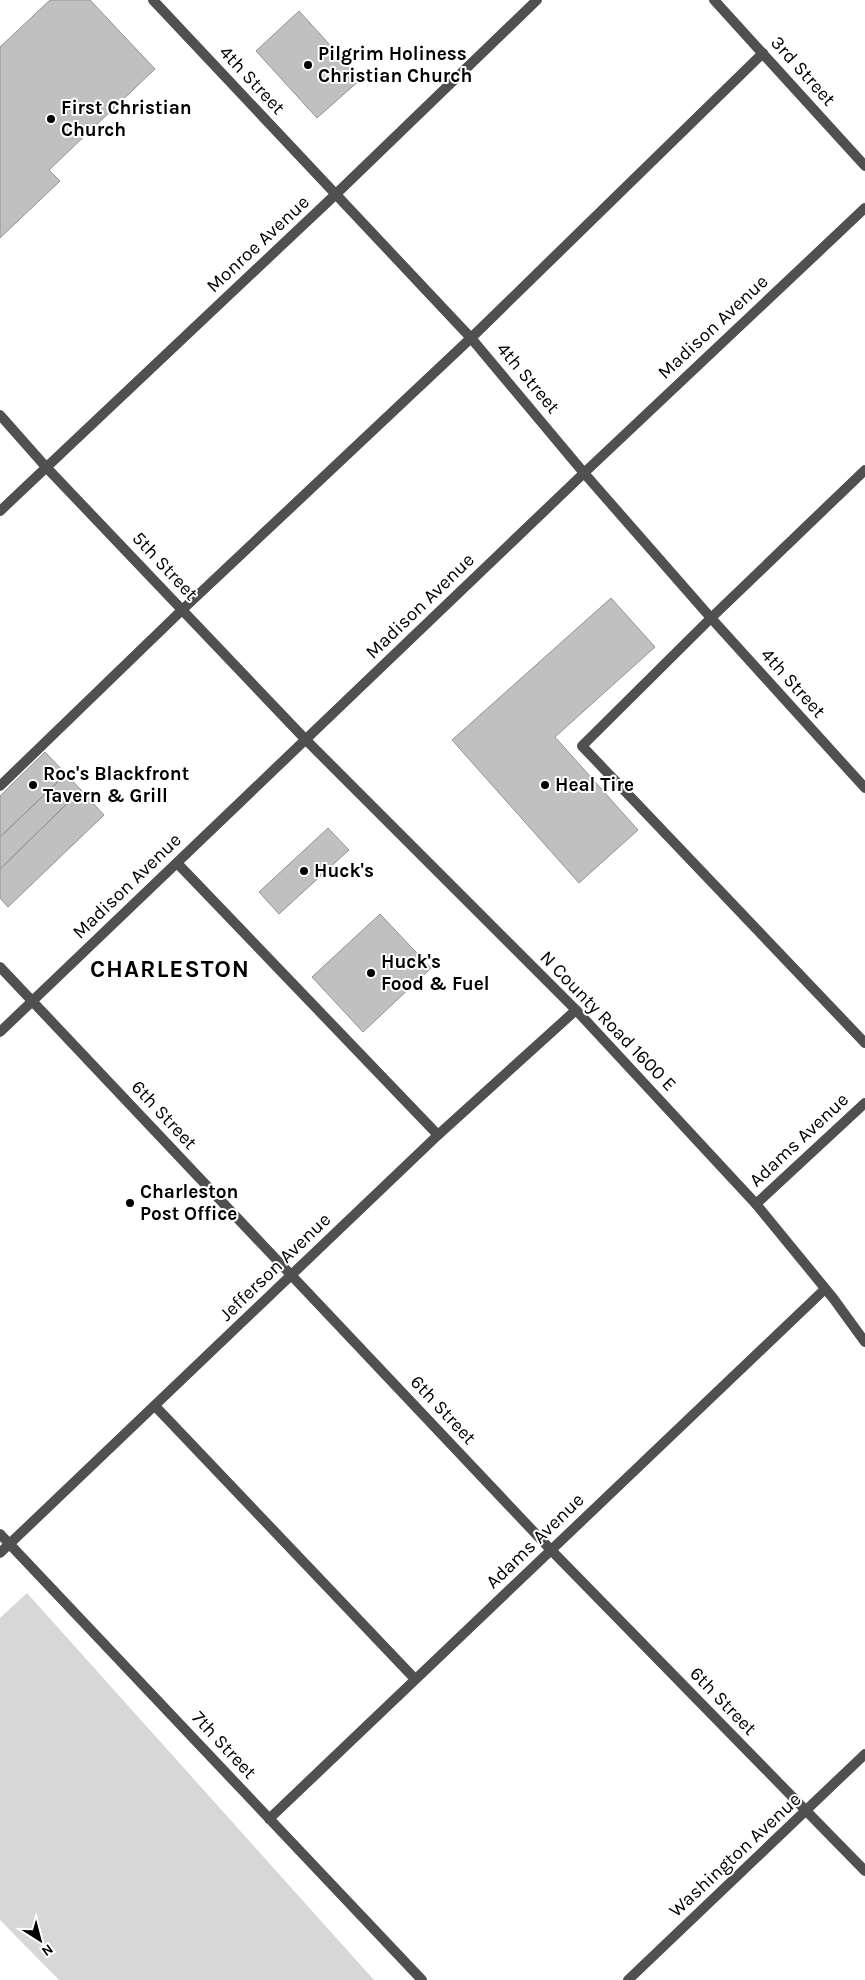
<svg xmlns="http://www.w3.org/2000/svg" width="865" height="1980" font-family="Karla,sans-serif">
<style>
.green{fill:#d7d7d7}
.building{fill:#c0c0c0;stroke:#949494}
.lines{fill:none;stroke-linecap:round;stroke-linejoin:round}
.service{stroke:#505050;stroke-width:10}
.minor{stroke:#505050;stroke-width:10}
.tertiary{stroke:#505050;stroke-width:10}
.poi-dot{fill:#000;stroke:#fff;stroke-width:2}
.labels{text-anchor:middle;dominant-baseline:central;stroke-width:4;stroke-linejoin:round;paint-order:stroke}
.poi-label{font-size:19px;font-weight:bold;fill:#000;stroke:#fff;text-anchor:start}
.street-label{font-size:19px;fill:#000;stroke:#fff}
.district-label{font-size:24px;font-weight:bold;letter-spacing:1px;fill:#000;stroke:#fff}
</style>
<rect width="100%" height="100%" fill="#fff"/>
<path class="green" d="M27 1593 374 1980H59L0 1920V1618Z"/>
<path class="building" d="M50 0H90L155 69 49 170 60 181 0 238V47Z
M299 11 361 79 317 118 256 51Z
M611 598 655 647 555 737 638 830 579 883 452 740Z
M45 752 66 774 0 837V796Z
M66 774 81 790 0 869V837Z
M81 790 104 815 8 907 0 898V869Z
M328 828 349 850 279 914 259 892Z
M380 914 431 968 363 1032 312 977Z"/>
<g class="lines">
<path class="service" d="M865 470 711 618 582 746 865 1043
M0 786 182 610 471 338 763 53
M177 863 438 1135
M155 1406 415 1679"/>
<path class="minor" d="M714 0 865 166
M0 415 46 467 306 740
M0 511 336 194 537 0
M0 967 551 1550 865 1871
M756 1204 865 1103
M0 1534 422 1980
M0 1553 438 1135 576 1010
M269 1819 825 1289
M628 1980 865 1754"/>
<path class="tertiary" d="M153 0 471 338 584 473 711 618 865 788
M306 740 576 1010 756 1204 833 1298 865 1342
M0 1032 584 473 865 208"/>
</g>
<g class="poi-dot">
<circle cx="308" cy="65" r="5"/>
<circle cx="51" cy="119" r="5"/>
<circle cx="33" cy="785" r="5"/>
<circle cx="545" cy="785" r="5"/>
<circle cx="304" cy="871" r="5"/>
<circle cx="371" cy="973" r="5"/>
<circle cx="130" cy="1203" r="5"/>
</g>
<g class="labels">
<g class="poi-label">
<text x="318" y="54">Pilgrim Holiness<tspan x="318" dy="22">Christian Church</tspan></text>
<text x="61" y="108">First Christian<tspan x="61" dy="22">Church</tspan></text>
<text x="43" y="774">Roc's Blackfront<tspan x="43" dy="22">Tavern &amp; Grill</tspan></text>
<text x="555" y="785">Heal Tire</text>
<text x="314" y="871">Huck's</text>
<text x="381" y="962">Huck's<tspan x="381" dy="22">Food &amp; Fuel</tspan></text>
<text x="140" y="1192">Charleston<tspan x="140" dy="22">Post Office</tspan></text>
</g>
<g class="street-label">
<text transform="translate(803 71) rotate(48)">3rd Street</text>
<text transform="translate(252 80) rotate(47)">4th Street</text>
<text transform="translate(258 244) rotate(-43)">Monroe Avenue</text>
<text transform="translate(713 327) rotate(-43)">Madison Avenue</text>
<text transform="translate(528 378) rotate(50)">4th Street</text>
<text transform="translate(165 566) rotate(47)">5th Street</text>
<text transform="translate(420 606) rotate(-44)">Madison Avenue</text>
<text transform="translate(793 683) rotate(48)">4th Street</text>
<text transform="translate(127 886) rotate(-44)">Madison Avenue</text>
<text transform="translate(608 1021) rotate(46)">N County Road 1600 E</text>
<text transform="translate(164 1115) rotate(47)">6th Street</text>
<text transform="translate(799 1140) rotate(-43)">Adams Avenue</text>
<text transform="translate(275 1267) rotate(-44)">Jefferson Avenue</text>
<text transform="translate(443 1410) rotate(47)">6th Street</text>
<text transform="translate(535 1541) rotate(-44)">Adams Avenue</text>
<text transform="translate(723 1701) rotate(46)">6th Street</text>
<text transform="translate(224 1745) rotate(47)">7th Street</text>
<text transform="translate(735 1855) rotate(-43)">Washington Avenue</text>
</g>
<g class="district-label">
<text x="170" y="969">CHARLESTON</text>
</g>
</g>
<g transform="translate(40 1940) rotate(144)" stroke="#ffffff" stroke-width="4" paint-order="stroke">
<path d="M0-4L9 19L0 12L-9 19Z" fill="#000000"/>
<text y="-8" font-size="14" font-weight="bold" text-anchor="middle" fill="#000000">N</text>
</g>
</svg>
